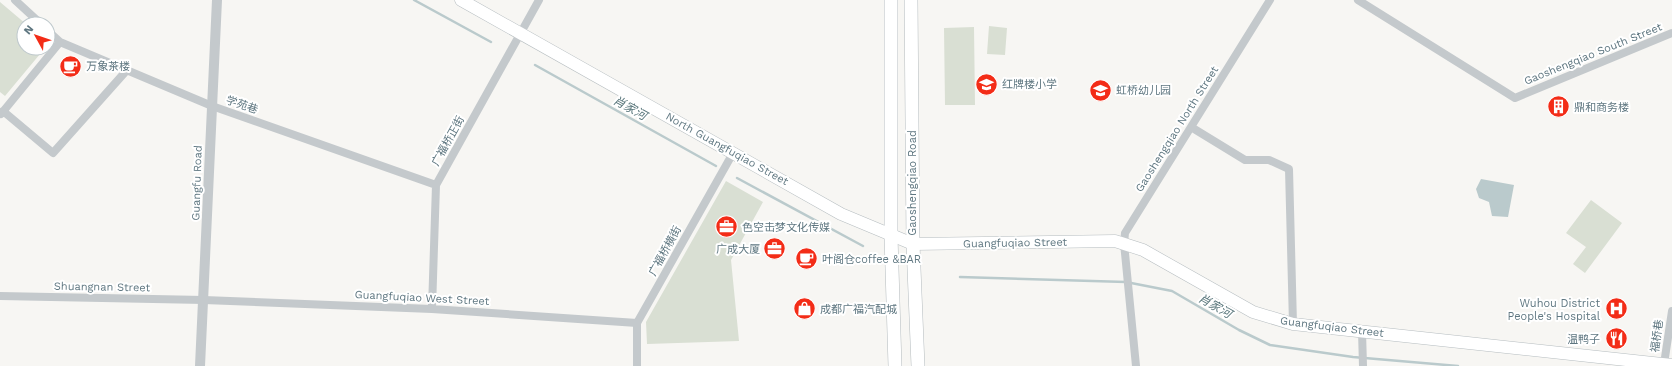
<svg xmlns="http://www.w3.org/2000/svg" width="1672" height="366" font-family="'Work Sans','Noto Sans SC',sans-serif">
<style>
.green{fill:#d9dfd3}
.water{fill:#bacacc}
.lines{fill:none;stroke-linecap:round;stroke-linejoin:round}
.stream{stroke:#bacacc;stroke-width:2.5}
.secondary-casing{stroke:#b6bdc0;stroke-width:13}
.primary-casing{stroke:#b4bbbe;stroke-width:14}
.minor{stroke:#c4c9cc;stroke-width:8}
.tertiary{stroke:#c4c9cc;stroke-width:10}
.secondary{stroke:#fff;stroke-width:12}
.primary{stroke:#fff;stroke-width:13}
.labels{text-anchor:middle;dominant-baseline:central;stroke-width:4;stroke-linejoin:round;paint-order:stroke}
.street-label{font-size:11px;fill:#5f7781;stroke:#fff}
.poi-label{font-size:11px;fill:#5f7781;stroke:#fff;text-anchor:start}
.water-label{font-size:12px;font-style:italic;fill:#5a777c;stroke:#fff}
</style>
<rect width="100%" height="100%" fill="#f7f6f3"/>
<path class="green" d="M0 2 26 24H24V48H45L5 96 0 92Z
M989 26 1007 28 1005 55 987 54Z
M974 27 975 105H945L944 28Z
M726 181 763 202 731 260 739 341 647 344 646 322Z
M1591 200 1622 223 1585 273 1573 264 1586 247 1566 233Z"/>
<path class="water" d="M1481 179 1514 185 1508 217 1492 216 1489 202 1479 198 1476 189Z"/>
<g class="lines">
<path class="stream" d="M414 0 491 42
M535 65 716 166
M737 178 863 246
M960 277 1126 282 1172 291 1239 330 1270 345 1353 357 1458 366"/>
<defs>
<path id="secondary" d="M461 0 841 214 913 244 1115 241 1143 250 1253 312 1293 324 1672 365"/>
<path id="primary" d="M891 0V236L895 366
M911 0 913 244 918 366"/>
</defs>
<use href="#secondary" class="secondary-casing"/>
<use href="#primary" class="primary-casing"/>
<path class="minor" d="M15 0 41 24
M1358 0 1515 98 1672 33
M48 31 60 42 212 106 436 185
M3 111 53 153 127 70
M1 114 60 42
M1191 127 1245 160H1269L1289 169 1293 324
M0 296 204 300 432 309 637 323
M432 309 436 185 539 0
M1362 331 1363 366
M1664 364 1672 311
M637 366V323L733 153
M1136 366 1124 243 1125 233 1270 0"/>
<path class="tertiary" d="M200 366 217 0"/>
<use href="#secondary" class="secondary"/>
<use href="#primary" class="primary"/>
</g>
<defs>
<symbol id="cafe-disc" viewBox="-11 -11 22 22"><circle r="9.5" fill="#f32c17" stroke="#fff"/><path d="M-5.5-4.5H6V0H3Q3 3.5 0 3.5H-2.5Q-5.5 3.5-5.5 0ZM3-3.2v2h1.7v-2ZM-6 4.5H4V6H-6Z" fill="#fff"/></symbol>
<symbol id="school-disc" viewBox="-11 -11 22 22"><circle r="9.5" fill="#f32c17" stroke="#fff"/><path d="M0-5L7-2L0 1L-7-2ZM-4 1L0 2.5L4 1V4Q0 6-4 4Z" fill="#fff"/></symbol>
<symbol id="building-disc" viewBox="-11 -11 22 22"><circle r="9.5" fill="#f32c17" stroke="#fff"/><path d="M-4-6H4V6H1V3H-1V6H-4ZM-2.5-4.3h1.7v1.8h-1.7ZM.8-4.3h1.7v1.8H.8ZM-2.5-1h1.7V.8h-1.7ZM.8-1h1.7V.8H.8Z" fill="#fff"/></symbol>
<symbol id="office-disc" viewBox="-11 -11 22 22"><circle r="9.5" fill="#f32c17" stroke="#fff"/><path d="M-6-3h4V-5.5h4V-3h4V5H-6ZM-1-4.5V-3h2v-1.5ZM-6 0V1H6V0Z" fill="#fff"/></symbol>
<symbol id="shop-disc" viewBox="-11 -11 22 22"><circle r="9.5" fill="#f32c17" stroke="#fff"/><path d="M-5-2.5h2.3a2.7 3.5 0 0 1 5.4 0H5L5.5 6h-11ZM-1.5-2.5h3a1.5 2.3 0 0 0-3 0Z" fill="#fff"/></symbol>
<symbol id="hospital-disc" viewBox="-11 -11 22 22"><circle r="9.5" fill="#f32c17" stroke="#fff"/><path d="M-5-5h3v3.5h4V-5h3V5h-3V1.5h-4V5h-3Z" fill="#fff"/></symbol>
<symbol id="restaurant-disc" viewBox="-11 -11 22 22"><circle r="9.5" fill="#f32c17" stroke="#fff"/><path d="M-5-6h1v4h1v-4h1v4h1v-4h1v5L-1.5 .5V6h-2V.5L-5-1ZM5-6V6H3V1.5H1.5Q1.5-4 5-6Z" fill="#fff"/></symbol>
</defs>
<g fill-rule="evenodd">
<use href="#cafe-disc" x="58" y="54" width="25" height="25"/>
<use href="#school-disc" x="974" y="72" width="25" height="25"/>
<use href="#school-disc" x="1088" y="78" width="25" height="25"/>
<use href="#building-disc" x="1546" y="94" width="25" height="25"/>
<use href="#office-disc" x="714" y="214" width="25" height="25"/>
<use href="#office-disc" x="762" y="236" width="25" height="25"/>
<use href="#cafe-disc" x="794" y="246" width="25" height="25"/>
<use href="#shop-disc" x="792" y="296" width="25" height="25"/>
<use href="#hospital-disc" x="1604" y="296" width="25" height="25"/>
<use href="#restaurant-disc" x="1604" y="326" width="25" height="25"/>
</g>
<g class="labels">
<g class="street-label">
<text transform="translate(1593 54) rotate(-22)">Gaoshengqiao South Street</text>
<text transform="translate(242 105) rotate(19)">学苑巷</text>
<text transform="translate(1177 129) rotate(-58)">Gaoshengqiao North Street</text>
<text transform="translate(448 141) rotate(-61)">广福桥正街</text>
<text transform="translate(727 149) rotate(29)">North Guangfuqiao Street</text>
<text transform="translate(197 183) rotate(-88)">Guangfu Road</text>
<text transform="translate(912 183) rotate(-90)">Gaoshengqiao Road</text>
<text transform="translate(1015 243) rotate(-1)">Guangfuqiao Street</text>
<text transform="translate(665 251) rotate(-61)">广福桥横街</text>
<text transform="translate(102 287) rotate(1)">Shuangnan Street</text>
<text transform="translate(422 298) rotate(3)">Guangfuqiao West Street</text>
<text transform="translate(1332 327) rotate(7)">Guangfuqiao Street</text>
<text transform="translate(1657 336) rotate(-82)">福桥巷</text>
</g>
<g class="poi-label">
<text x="86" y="66">万象茶楼</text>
<text x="1002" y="84">红牌楼小学</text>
<text x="1116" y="90">虹桥幼儿园</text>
<text x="1574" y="107">鼎和商务楼</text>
<text x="742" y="227">色空击梦文化传媒</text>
<text x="760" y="249" text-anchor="end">广成大厦</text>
<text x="822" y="259">叶阁仓coffee &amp;BAR</text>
<text x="1600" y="303" text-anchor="end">Wuhou District<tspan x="1600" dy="13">People's Hospital</tspan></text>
<text x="820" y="309">成都广福汽配城</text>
<text x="1600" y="339" text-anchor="end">温鸭子</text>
</g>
<g class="water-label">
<text transform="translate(630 108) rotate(29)">肖家河</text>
<text transform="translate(1215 306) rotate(30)">肖家河</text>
</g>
</g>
<g transform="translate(36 36) rotate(310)"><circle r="19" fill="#ffffff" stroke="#bfc9cd"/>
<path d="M0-3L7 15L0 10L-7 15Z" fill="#f32c17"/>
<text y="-6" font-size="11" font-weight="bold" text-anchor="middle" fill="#5f7781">N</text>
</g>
</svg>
